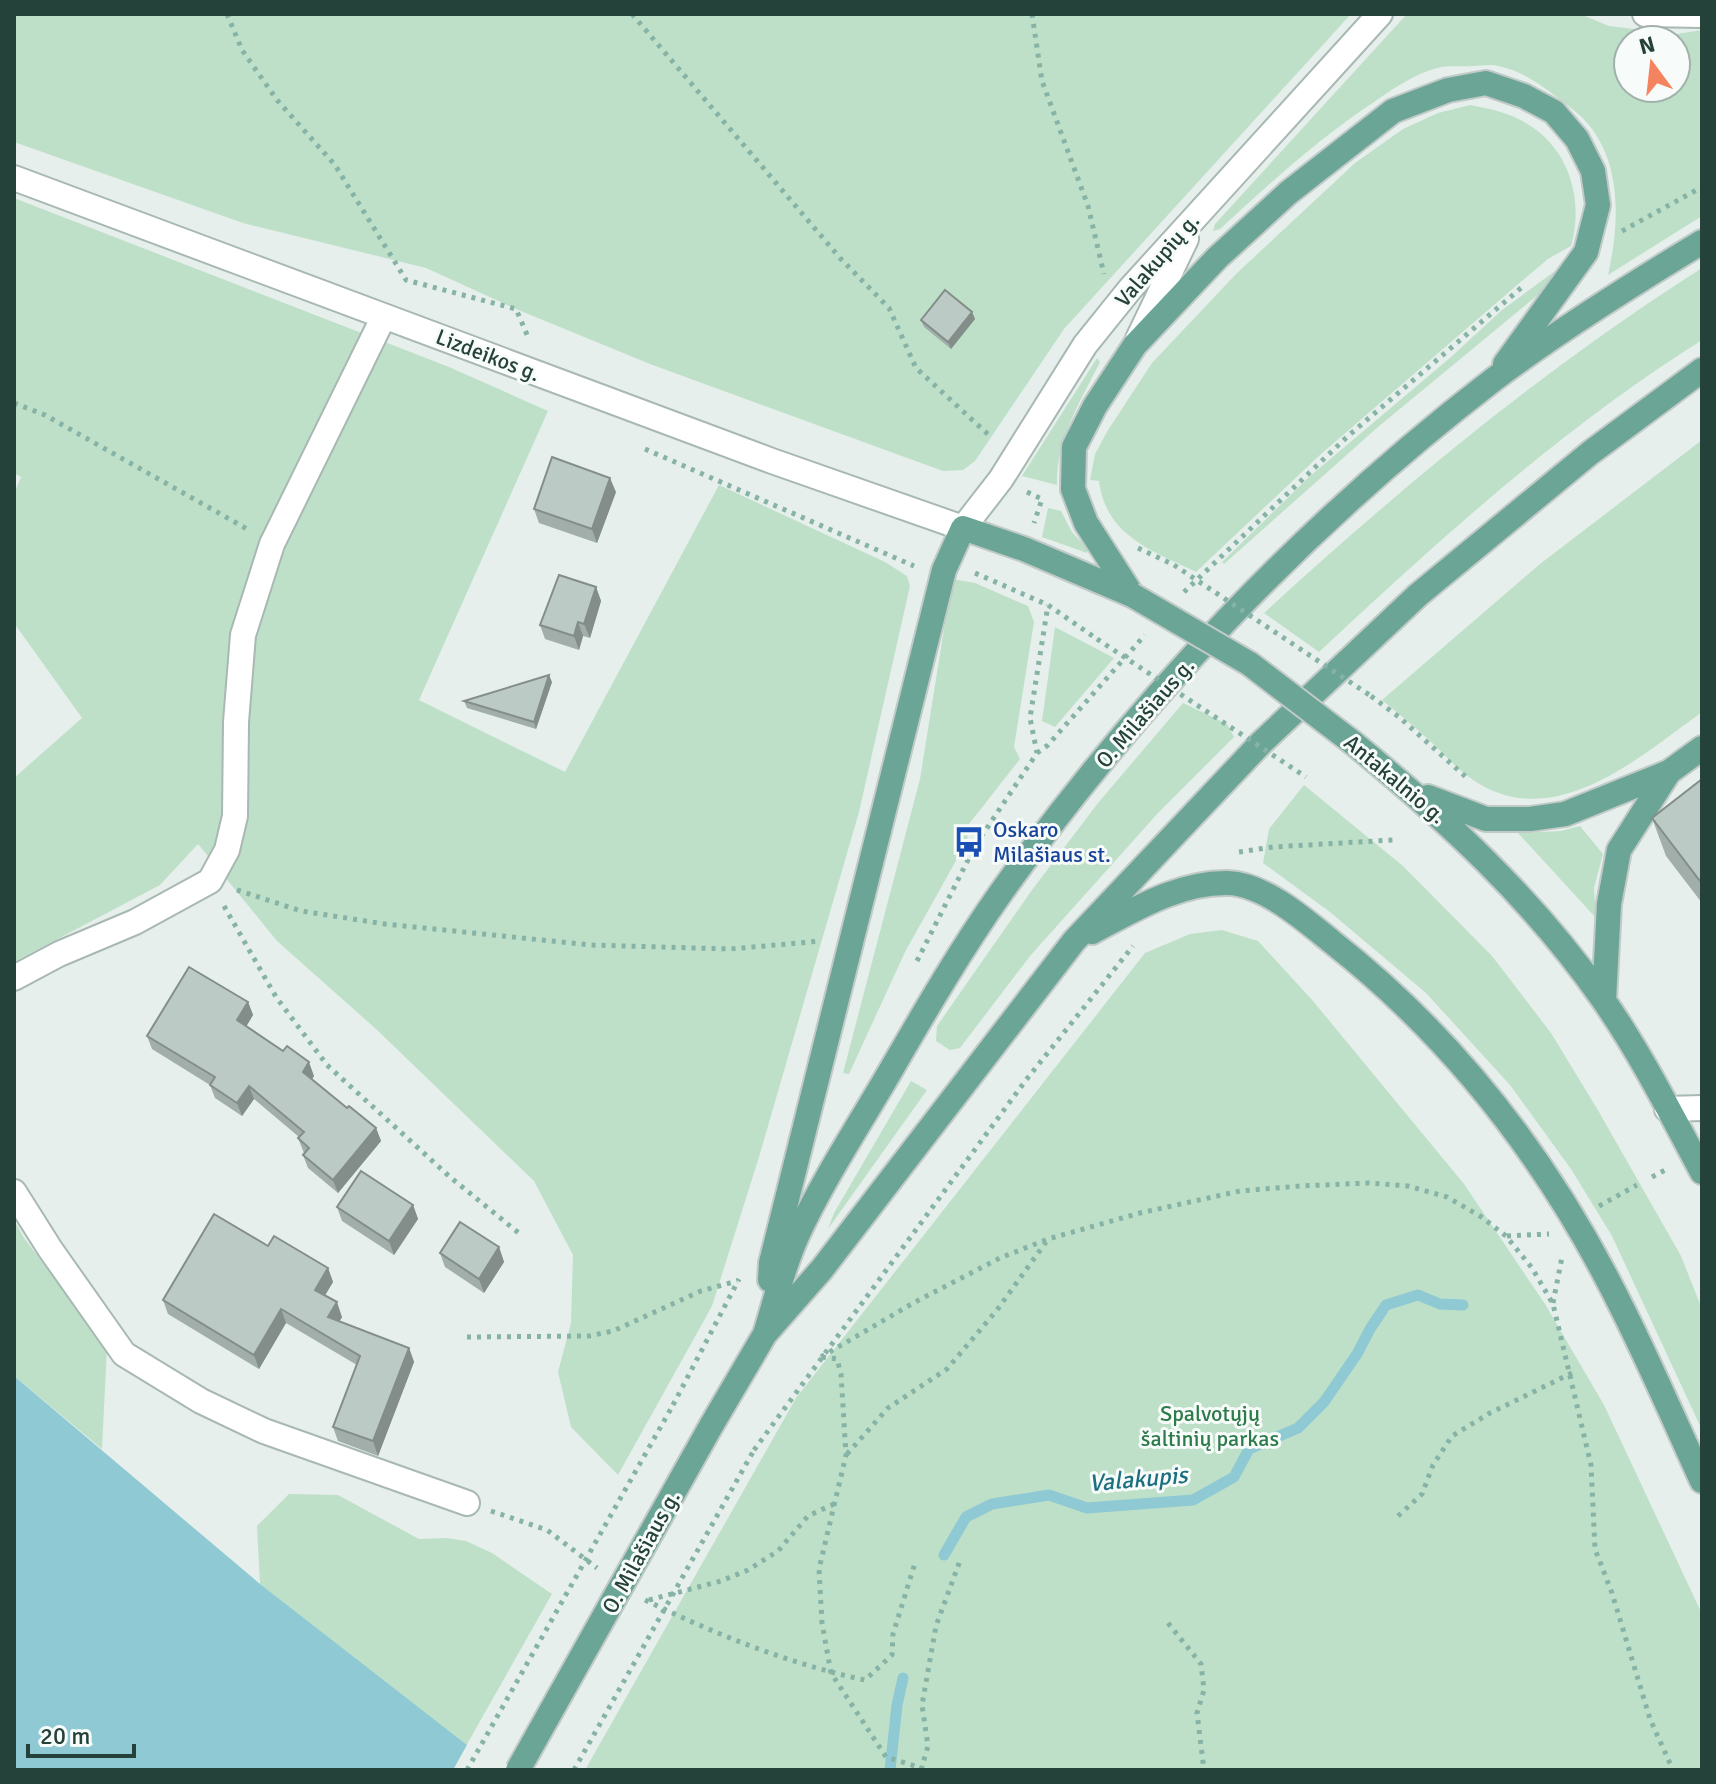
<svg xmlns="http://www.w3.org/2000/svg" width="1716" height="1784" font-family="Signika,sans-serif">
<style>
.green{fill:#bfe0c8;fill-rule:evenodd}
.water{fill:#8ec9d4}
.pier{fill:#e6efeb}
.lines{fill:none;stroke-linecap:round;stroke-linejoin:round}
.stream{stroke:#8ec9d4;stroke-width:11}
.minor-casing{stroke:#a8b8b2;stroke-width:28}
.major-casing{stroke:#c2cac8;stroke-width:28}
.path{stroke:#86b3a5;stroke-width:5;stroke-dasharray:4 6;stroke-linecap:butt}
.minor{stroke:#fff;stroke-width:24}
.major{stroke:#6aa596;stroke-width:24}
.major-bridge-casing{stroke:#c2cac8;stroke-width:28;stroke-linecap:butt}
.path-bridge{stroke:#86b3a5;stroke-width:5;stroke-dasharray:4 6;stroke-linecap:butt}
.major-bridge{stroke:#6aa596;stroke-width:24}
.wall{fill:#a1aea9}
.shaded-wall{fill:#838d89}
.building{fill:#bbcac4;stroke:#838d89;stroke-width:2}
.labels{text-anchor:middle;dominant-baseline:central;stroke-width:6;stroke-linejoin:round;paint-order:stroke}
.street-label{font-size:22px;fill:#24423a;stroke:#f7fbf9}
.transit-label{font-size:22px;fill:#164399;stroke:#f7fbf9;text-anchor:start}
.park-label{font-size:22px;fill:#2d7a4b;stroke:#f7fbf9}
.water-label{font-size:24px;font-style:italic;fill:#1c6f80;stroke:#f7fbf9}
</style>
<rect width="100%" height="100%" fill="#e6efeb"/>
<path class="green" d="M14 14H1351L1064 329 975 461 963 470 943 471 650 364 516 309 426 268 243 223 14 142Z
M1407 14H1580L1609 26 1677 34 1702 30V216L1608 275C1621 218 1623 147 1571 108 1549 91 1525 71 1498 66 1491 64 1481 66 1474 66 1462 67 1448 65 1437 68 1414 74 1393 89 1374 102 1318 139 1269 184 1220 229L1213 231 1215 224ZM1628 40H1676V88H1628Z
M1470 105C1491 109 1511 113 1529 125 1570 150 1584 202 1571 246L1548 259 1516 286 1321 454 1196 572C1151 550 1106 536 1099 481L1090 480 1095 454 1108 430 1152 363 1236 274 1355 163 1403 129 1438 113Z
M14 198 449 367 548 411 419 700 565 772 719 485 885 562 907 576 910 586 859 812 759 1157 712 1306 618 1475 571 1427 558 1372 571 1323 573 1255 534 1181 376 1029 277 941 198 844 160 885 14 962V778L82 718 14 623V494L21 477 14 473Z
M1566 263 1550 285 1378 427 1224 564 1222 562 1309 477 1451 357 1502 310Z
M1702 268V340C1562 428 1439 540 1319 652L1264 613C1401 487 1545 368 1702 268Z
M1097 358 1100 362C1080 402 1056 440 1057 485L1022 476Z
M1702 440V712C1637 759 1550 837 1469 777 1454 766 1442 752 1429 740 1414 726 1398 713 1382 700L1540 564Z
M1048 508 1061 511 1072 532 1088 549 1087 553 1042 537Z
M952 579 975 583 1028 606 1034 622 1014 747 1020 759 969 824 967 841 905 952 849 1074 843 1073 920 779Z
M1055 627 1114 658 1055 727 1042 721Z
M1183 703 1227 724 1234 737 1158 813 1030 956 960 1048 950 1050 936 1041 937 1026 1032 890 1098 803Z
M1304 785 1403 866 1492 956 1551 1033 1599 1112 1681 1256 1702 1309V1430L1612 1236 1571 1169 1510 1085 1426 993 1330 912 1263 863 1269 829Z
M1580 826 1603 854 1594 888 1596 918 1518 833 1561 831Z
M1222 930 1258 941 1313 1001 1464 1184 1545 1304 1604 1405 1702 1614V1770H585L796 1398 1145 953 1190 934Z
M911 1081 927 1090 828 1229 834 1213Z
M14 1220 24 1238 107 1347 102 1449 14 1376Z
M289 1494 338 1495 419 1539 446 1538 466 1541 492 1553 552 1594 466 1746 260 1584 257 1526Z"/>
<path class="water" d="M14 1376 260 1584 499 1770H14Z"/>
<path class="pier" d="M468 1743 501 1767 503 1770H453Z"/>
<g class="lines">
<path class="stream" d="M944 1555 966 1517 992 1504 1049 1495 1087 1508 1193 1500 1234 1477 1249 1449 1298 1428 1324 1402 1357 1354 1370 1329 1386 1305 1418 1295 1440 1304 1463 1305
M890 1770 897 1705 903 1678"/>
<defs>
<path id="minor" d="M1645 14 1702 15
M14 178 772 461 963 528 1001 479 1085 345 1130 289 1380 14
M1138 339 1186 239
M14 978 59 954 135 922 210 881 227 850 235 816 236 722 243 635 272 544 384 316
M1667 1109 1702 1108
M14 1192 50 1249 124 1354 201 1401 264 1431 467 1503"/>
<path id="major" d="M1132 595 1086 523 1073 489 1074 447 1095 406 1135 345 1217 258 1288 193 1393 111 1448 90 1486 83 1524 96 1554 112 1577 139 1593 171 1598 205 1586 252 1505 364
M1352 742C1445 818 1533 899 1602 998 1640 1052 1671 1114 1702 1172
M1428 797 1486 819H1530L1565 814 1669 772 1702 748
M1092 932C1134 910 1178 882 1228 883 1264 884 1305 920 1332 942 1458 1041 1553 1167 1623 1310 1651 1366 1676 1424 1702 1481
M1604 1000 1609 904 1619 850 1669 772
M770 1280 771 1263 944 570 963 528 1024 549 1132 595
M765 1334C775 1302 783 1267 797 1236 823 1179 863 1119 895 1063 928 1006 962 948 1000 894 1136 703 1307 523 1493 380 1559 330 1631 285 1702 242
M711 1426 765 1334 822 1269 1074 941 1261 743 1418 595 1590 453 1702 370"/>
</defs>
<use href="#minor" class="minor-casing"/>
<use href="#major" class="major-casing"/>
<path class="path" d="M227 14 242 50 277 100 335 165 406 280 516 309 528 337
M632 14 840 258 889 308 916 368 992 438
M1032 14 1042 81 1088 206 1104 274
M1622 231 1702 187
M14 403 45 415 247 529
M645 449 914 566
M1027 492 1042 499 1034 523
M1138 548 1174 565
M975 573 1048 605 1097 639
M1184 592 1348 436 1521 288
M1371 696 1399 717 1467 778
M1037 753 1048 745 1145 635
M1239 852 1273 847 1393 840
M237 890 301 911 385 924 591 945 730 949 821 941
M224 906 276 997 327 1065 450 1177 520 1234
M917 961 975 846 1037 753 1030 718 1048 605
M1652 1177 1669 1168
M1599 1206 1637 1185
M1507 1236 1549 1234
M1553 1303 1562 1257
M467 1337 589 1336 613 1331 701 1291 737 1281
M821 1357 915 1302 1000 1258 1048 1239 1140 1213 1240 1191 1300 1186 1369 1183 1408 1186 1447 1197 1480 1216 1506 1236 1532 1268 1553 1304 1591 1465 1595 1549 1612 1593 1650 1719 1673 1770
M822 1357 837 1359 841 1374 846 1455 819 1569 822 1623 831 1673 886 1757 928 1770
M673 1405 739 1279
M754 1450 1026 1080 1133 946
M847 1454 888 1408 947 1369 997 1310 1046 1242
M491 1511 547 1530 597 1568
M1398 1516 1422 1494 1433 1465 1452 1436 1490 1413 1572 1373
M645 1600C715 1634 789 1664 865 1680L892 1655 893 1634 915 1563
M649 1600 721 1581 748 1570 778 1551 808 1516 834 1504
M1168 1623 1201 1664 1204 1690 1197 1713 1204 1770
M921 1770 928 1746 922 1705 936 1626 961 1558"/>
<use href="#minor" class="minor"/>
<use href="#major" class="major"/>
<defs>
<path id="major-bridge" d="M1132 595 1250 664 1352 742
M518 1770 711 1426"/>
</defs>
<use href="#major-bridge" class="major-bridge-casing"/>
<path class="path-bridge" d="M1174 565 1371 696
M1097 639 1306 777
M467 1770 673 1405
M574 1770 754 1450"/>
<use href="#major-bridge" class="major-bridge"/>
</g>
<path class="wall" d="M972 312 975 319 951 349 924 327 921 320Z
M616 492 597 543 539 523 534 509Z
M596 587 601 601 590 638 583 636 579 650 545 639 540 625Z
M552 682 536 729 467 708 464 701Z
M1702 779V903L1666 856 1652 818Z
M248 1002 253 1015 246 1026 314 1076 312 1079 347 1108 376 1128 381 1141 338 1193 308 1168 303 1155 304 1153 298 1138 299 1137 254 1099 242 1116 215 1098 210 1085 152 1049 147 1036Z
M413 1205 418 1219 394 1255 342 1221 337 1207Z
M268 1246 328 1268 333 1282 325 1295 342 1317 339 1322 409 1348 414 1362 378 1456 338 1441 333 1427 357 1365 286 1323 259 1369 168 1314 163 1300Z
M499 1247 504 1262 484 1293 445 1267 440 1253Z"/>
<path class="shaded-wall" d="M972 312 975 319 951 349 948 342Z
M610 478 616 492 597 543 592 529Z
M596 587 601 601 590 638 584 624Z
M578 622 583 636 579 650 574 636Z
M549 675 552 682 536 729 534 722Z
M248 1002 253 1015 242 1034 237 1020Z
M309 1062 314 1076 308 1085 303 1072Z
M249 1086 254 1099 242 1116 237 1103Z
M376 1128 381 1141 338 1193 333 1180Z
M413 1205 418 1219 394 1255 389 1241Z
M499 1247 504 1262 484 1293 479 1279Z
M328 1268 333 1282 320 1304 315 1290Z
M337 1302 342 1317 333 1332 328 1317Z
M281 1309 286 1323 259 1369 254 1355Z
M409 1348 414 1362 378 1456 373 1441Z"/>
<path class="building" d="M945 290 972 312 948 342 921 320Z
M552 457 610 478 592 529 534 509Z
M559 575 596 587 584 624 578 622 574 636 540 625Z
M549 675 534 722 464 701Z
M1702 779V879L1700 881 1652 818Z
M189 967 248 1002 237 1020 283 1051 287 1046 309 1062 303 1072 347 1108 349 1106 376 1128 333 1180 303 1155 309 1148 298 1138 304 1132 249 1086 237 1103 210 1085 215 1077 147 1036Z
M361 1171 413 1205 389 1241 337 1207Z
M214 1214 268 1246 274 1236 328 1268 315 1290 337 1302 328 1317 409 1348 373 1441 333 1427 360 1356 281 1309 254 1355 163 1300Z
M460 1222 499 1247 479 1279 440 1253Z"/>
<defs>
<symbol id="bus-bare" viewBox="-9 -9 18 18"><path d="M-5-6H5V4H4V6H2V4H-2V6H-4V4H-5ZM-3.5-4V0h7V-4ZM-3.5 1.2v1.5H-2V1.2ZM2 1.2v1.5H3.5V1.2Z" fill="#1a4fb4" stroke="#f7fbf9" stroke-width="2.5" paint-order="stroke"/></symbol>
</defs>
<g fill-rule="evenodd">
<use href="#bus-bare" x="947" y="820" width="44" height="44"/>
</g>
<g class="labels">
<g class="street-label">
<text transform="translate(1157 260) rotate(-49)">Valakupių g.</text>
<text transform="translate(488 355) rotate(21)">Lizdeikos g.</text>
<text transform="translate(1145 713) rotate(-49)">O. Milašiaus g.</text>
<text transform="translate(1395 779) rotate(40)">Antakalnio g.</text>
<text transform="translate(641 1552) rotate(-61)">O. Milašiaus g.</text>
</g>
<g class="transit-label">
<text x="993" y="829">Oskaro<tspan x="993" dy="25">Milašiaus st.</tspan></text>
</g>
<g class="park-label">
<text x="1210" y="1413">Spalvotųjų<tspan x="1210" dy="25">šaltinių parkas</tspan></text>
</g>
<g class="water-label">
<text transform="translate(1138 1479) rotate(-5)">Valakupis</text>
</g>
</g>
<rect width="1716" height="1784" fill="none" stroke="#24423a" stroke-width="32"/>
<g transform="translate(1652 64) rotate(345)"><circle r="38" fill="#f7fbf9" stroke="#a3b1ad" stroke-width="2"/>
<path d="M0-6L14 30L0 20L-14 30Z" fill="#f4845f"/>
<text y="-12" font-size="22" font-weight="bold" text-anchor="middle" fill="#24423a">N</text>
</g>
<path d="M28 1744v12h106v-12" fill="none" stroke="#24423a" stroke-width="4"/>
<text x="40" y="1744" font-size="24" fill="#24423a" stroke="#f7fbf9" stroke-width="6" paint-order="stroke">20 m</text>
</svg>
